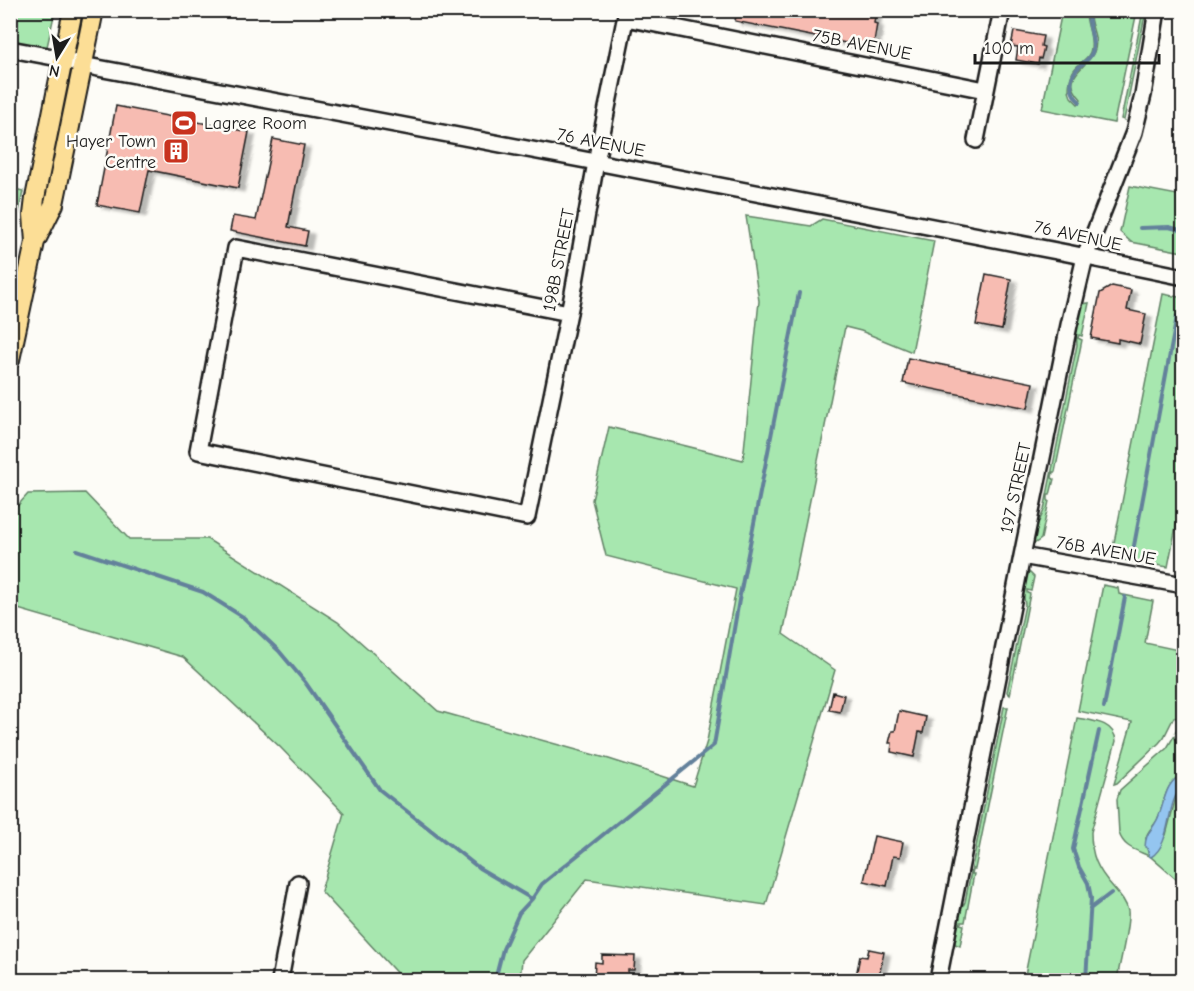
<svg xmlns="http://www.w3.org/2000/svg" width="1194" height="991" font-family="'Comic Neue',sans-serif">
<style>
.green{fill:#a7e7af;stroke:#628266;stroke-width:1.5}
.water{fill:#94c5f0;stroke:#64819b;stroke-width:1.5}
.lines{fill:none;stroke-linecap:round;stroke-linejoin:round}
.stream{stroke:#64819b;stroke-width:4}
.building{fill:#f7bcb2;stroke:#1c1c1c;stroke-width:1.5;filter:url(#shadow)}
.minor-casing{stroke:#1c1c1c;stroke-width:20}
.major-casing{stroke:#1c1c1c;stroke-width:22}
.minor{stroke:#fdfcf7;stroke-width:15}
.major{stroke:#fcde96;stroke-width:18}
.labels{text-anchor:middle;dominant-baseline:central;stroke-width:5;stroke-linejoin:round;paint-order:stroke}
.street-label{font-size:18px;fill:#1c1c1c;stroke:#fdfcf7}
.poi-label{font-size:18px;fill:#1c1c1c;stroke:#fdfcf7;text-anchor:start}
</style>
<defs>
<filter id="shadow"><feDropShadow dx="6" dy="3.5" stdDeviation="1.5" flood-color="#0004"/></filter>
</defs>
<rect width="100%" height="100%" fill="#fdfcf7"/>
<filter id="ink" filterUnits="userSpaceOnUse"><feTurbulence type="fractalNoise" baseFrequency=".0167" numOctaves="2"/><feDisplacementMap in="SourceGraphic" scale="12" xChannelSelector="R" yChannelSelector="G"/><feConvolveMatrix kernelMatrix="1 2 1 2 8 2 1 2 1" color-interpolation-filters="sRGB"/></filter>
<g filter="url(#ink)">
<path class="green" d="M10 11H55L47 47 43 48 11 42Z
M1062 11H1086C1085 23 1093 34 1091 48 1090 59 1080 61 1074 70 1070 76 1067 90 1071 97 1072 98 1077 103 1078 104L1081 99C1059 76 1087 69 1094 52 1100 38 1088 24 1090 11H1137L1114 123 1042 109Z
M1143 11H1150L1144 20 1124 120 1121 119Z
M1130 186 1183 196V252L1131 242 1120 232Z
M11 188 23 191 11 253 10 188Z
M746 216 811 226 822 219 934 241 912 352 861 331 845 327 783 634 835 670 766 905 587 879 522 960 520 980H403L321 891 344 813 280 747 183 657 11 607V513L28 494 85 493 129 539H207L338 622 438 711 609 759 693 786 707 741 736 589 606 556 592 500 609 427 743 460 759 301Z
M1163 294 1184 298 1183 491 1168 567 1111 558Z
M1089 303 1082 336 1079 335 1078 338 1082 340 1055 472H1053L1052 478 1054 479 1050 495H1048V500L1049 501 1041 539 1034 544C1032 528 1040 523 1044 510L1077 345 1076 329 1082 304Z
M1029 572 1034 577 1031 591 1027 590V593L1030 594 1010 695 1007 692 1025 605 1023 590 1026 578Z
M1103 585 1118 588 1119 594 1153 601 1145 643 1183 651V727L1176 731 1181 720 1174 717 1164 737 1159 743 1117 783 1114 784 1132 722 1078 711Z
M1004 707H1008L975 869H973L972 874H974L965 922H961L960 924 964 925 960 946 955 944 959 914 965 902Z
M1077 718C1093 721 1114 722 1116 741L1091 832C1091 856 1097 869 1113 887 1119 894 1126 901 1128 911 1130 924 1119 965 1117 980H1024Z
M1174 736 1181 749 1183 750V775C1163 782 1165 806 1156 822 1153 827 1147 831 1146 838 1145 843 1148 851 1149 856 1136 850 1124 848 1119 833L1117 799 1120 790 1167 748Z
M1183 787V885L1151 857 1166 835 1177 793Z"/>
<path class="water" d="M1183 775V787C1165 799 1173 844 1151 857L1149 856 1147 848 1145 847C1146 831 1151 832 1157 820 1165 804 1164 781 1183 775Z"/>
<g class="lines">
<path class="stream" d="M1080 102C1070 94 1068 79 1077 69 1083 62 1093 58 1093 47 1094 34 1086 23 1089 10
M1140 228 1169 227 1184 231
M77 550 203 592 243 617 279 651 305 682 380 790 479 868 532 899
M1133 551 1177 316
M1104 707 1125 597
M1090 909 1111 893
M495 980 503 949 519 913 532 899 542 884 714 745 739 600 799 293
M1086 980 1091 898 1088 883 1079 867 1073 849 1099 731"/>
</g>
<path class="building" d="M737 10H802L819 14V10H876L874 23 877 24 873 48 866 47 735 21Z
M1014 31 1043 36 1041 46 1044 47 1041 59 1039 58 1038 64 1016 60 1018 47 1011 46Z
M116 106 249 132 238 188 149 170 140 213 97 205Z
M273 139 304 145 288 227 308 231 305 246 230 231 233 216 256 220Z
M986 274 1011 279 1002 330 976 325Z
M1112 286 1131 290 1127 310 1146 314 1140 344 1118 339V343L1091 338 1100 293Z
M908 358 1033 383 1028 408 903 383Z
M833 692 844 695 840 712 829 710Z
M899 711 926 717 923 733 919 732 914 757 891 752 892 743H889L892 731H895Z
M874 836 903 842 900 857 893 856 887 886 864 881Z
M869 949 884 952 878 981H855L860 956 867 957Z
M602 955 635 956 634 970H628V981H594L595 962 602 963Z"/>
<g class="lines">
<defs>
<path id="minor" d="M626 18 985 90
M10 49 64 59 82 65 596 162 1067 253 1184 277
M976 140 1002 10
M569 313 236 248 198 451 527 517 573 293 596 162 627 10
M1022 556 1184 585
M280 980 298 883
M938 980 1022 556 1069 325 1085 257 1134 132 1143 95 1157 10"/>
<path id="major" d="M35 242 33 215 35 198 73 10
M10 360 35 242 54 204 94 10"/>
</defs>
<use href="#minor" class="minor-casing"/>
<use href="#major" class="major-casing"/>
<use href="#minor" class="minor"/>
<use href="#major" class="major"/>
</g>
</g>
<defs>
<symbol id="stadium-square" viewBox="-11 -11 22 22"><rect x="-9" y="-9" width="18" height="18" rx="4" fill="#c8321e" stroke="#fdfcf7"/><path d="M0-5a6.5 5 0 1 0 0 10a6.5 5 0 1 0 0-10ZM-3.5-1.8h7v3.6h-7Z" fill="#fff"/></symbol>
<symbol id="building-square" viewBox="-11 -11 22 22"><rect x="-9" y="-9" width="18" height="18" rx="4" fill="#c8321e" stroke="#fdfcf7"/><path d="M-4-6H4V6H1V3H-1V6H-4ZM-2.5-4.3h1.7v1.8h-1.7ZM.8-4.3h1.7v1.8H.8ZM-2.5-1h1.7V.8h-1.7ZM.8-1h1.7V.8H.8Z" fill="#fff"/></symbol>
</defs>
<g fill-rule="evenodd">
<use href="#stadium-square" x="169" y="108" width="30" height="30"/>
<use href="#building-square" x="161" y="136" width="30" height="30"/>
</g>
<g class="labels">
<g class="street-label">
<text transform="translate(862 45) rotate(11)">75B AVENUE</text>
<text transform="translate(601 143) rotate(11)">76 AVENUE</text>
<text transform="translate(1078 236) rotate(12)">76 AVENUE</text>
<text transform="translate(559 260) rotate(-79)">198B STREET</text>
<text transform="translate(1016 488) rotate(-78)">197 STREET</text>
<text transform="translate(1106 551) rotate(10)">76B AVENUE</text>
</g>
<g class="poi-label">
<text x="204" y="123">Lagree Room</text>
<text x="156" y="141" text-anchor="end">Hayer Town<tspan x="156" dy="21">Centre</tspan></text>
</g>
</g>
<rect width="1194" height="991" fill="none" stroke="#fdfcf7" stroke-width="36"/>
<rect x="18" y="18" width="1158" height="955" fill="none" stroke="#1c1c1c" stroke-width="2" filter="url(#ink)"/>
<g transform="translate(57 57) rotate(191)" stroke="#fdfcf7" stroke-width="4.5" paint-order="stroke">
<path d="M0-4.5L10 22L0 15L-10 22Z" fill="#1c1c1c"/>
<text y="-9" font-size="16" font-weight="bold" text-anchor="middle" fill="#1c1c1c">N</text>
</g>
<path d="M975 54v9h184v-9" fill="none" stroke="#1c1c1c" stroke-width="3"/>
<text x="984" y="54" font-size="18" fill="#1c1c1c" stroke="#fdfcf7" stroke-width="4.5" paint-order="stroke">100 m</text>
</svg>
